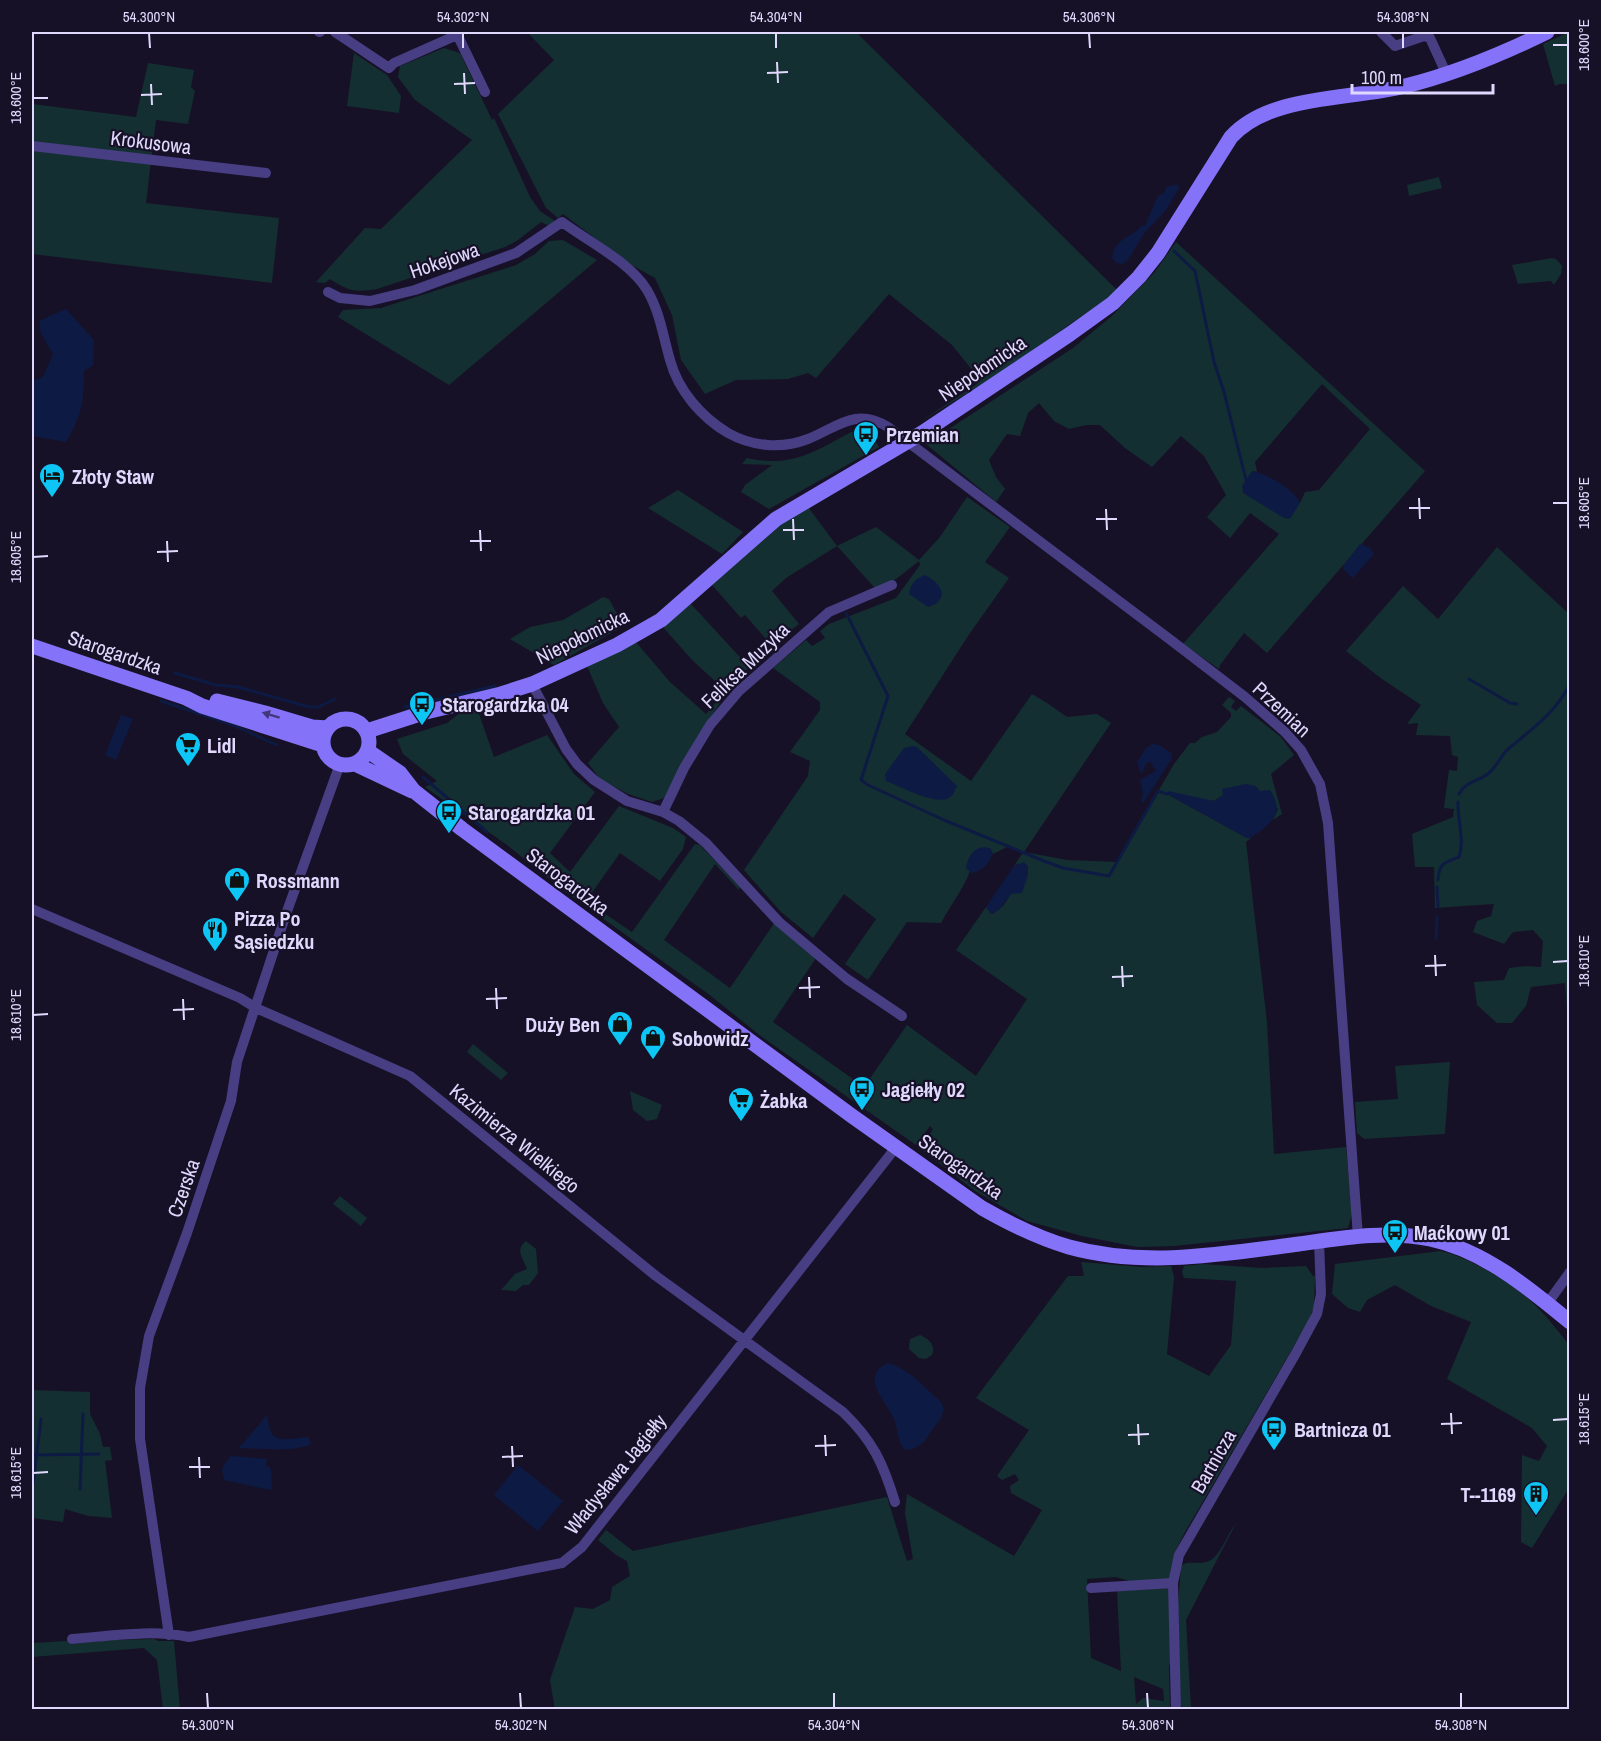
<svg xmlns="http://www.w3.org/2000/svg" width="1601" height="1741" font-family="'Archivo Narrow',sans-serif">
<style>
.green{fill:#142f31;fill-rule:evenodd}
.water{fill:#0d1b44}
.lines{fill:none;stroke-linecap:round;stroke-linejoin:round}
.stream{stroke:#0d1b44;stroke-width:3}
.street{stroke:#483e84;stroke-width:10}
.secondary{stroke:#8473f9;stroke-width:15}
.oneway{fill:#43387b}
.ticks{fill:none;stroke:#e0d8fd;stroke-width:2}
.labels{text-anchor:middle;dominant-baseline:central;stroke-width:4.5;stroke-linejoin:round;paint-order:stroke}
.street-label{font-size:20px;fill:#e0d8fd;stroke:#171127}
.poi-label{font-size:20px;font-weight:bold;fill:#e0d8fd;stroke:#171127;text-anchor:start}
.neatline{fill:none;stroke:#e0d8fd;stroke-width:2}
.ticks-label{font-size:15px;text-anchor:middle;fill:#e0d8fd}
</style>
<rect width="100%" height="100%" fill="#171127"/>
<path class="green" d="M527 32H856L1118 291 995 376 920 422 977 384 978 377 952 345 889 294 816 378 808 373 788 379 736 380 705 394 681 360 672 315 655 278 628 263 563 214 558 218 546 208 498 114 554 60Z
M1569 32V84H1560L1555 86 1543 44Z
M444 48 460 53 492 120 494 118 530 197 540 211 555 221 549 226 541 222 518 240 505 247 377 289C354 292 350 292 330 279L325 283 316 282 365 228 381 229 472 140 415 100 398 77 400 66Z
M354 53 387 75 401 96 399 113 347 106Z
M148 63 194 70 191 87 195 91 188 124 156 120 146 203 279 218 272 283 32 254V104L136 117Z
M1439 177 1442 188 1409 196 1407 185Z
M563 240 597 260 449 385 338 317 343 310 381 308 516 265 535 254 549 241Z
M1176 242 1425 471 1267 653 1244 633 1220 665 1219 669 1183 644 1279 534 1250 513 1230 538 1207 517 1226 495 1204 456 1181 436 1152 467 1125 448 1100 425H1086L1069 429 1054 421 1039 403 1028 413 1020 436 1007 434 989 460 996 477 1005 489 996 502 926 444 1073 348 1112 316 1154 273ZM1322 384 1370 429 1319 490 1305 492 1300 503 1252 471 1257 472 1255 462Z
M1552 258 1556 259 1562 266 1561 274 1554 285 1551 281 1518 284 1512 265Z
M851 432 872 435 879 447 769 509 741 492 745 485 772 465 742 464 747 458C791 468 814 452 851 432Z
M678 490 743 532 722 554 648 508Z
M967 497 1010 527 985 562 1009 578 968 636 905 734 971 781 1032 694 1047 703 1067 717 1097 714 1111 723 1024 852 1067 860 1117 862 1174 764 1190 743H1195L1202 737 1217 732 1231 717V713L1222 705 1229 697 1235 701 1231 707 1236 711 1241 706 1281 737 1294 755 1271 774 1282 814 1273 820 1278 809 1255 786 1223 795 1214 801 1167 794 1247 838H1251L1246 842 1267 1022 1274 1154 1346 1147 1352 1214 1348 1228 1174 1246 1137 1247 1082 1236 1027 1221 975 1191 921 1149 933 1129 930 1126 916 1145 762 1037 711 996 559 887 507 845 425 787 437 781 403 754 397 739 447 723 460 713 477 708 494 757 547 735 574 774 595 792 550 853 570 872 619 806 673 828 686 837 683 849 660 881 620 853 586 901 632 932 695 844 700 845 740 887 739 890 715 864 664 940 730 988 775 922 816 958 773 1022 864 1087 907 1025 976 1076 1027 999 956 950 986 907 992 914C1012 904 1014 883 1018 863L1014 866 1023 852 1009 846 993 854 990 848 966 868 970 871C964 888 950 906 941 923L907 922 868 980 845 964 876 919 844 894 813 938 781 912 744 870 808 776 810 761 790 752 820 710V702L773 668 806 640 812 646 825 638 820 631 829 624 896 598 920 565 919 561 896 579 875 588 837 546 786 578 772 591 799 624 772 646 745 615 741 618 712 585 781 524 808 507 837 546 876 527 919 560 940 537Z
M1497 547 1569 614 1570 1010 1567 1008 1565 983 1531 987 1526 1006 1512 1023H1497L1477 1005 1474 982 1504 980 1509 968 1525 966 1541 967 1543 941 1533 930 1513 932 1504 944 1473 932 1477 921 1491 916 1494 904 1435 908 1434 867H1415L1412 834 1453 817 1454 809 1444 808 1449 770 1457 771 1458 757 1452 755 1450 736 1416 735 1418 723 1407 724 1421 705 1382 679 1346 651 1403 586 1438 619Z
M603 597 609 599 621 621 620 628 554 665 510 639 530 627 563 620Z
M691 604 749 667 726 691 693 661 662 626Z
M635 641 670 682 706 714 718 700 720 703 697 738 664 798 652 802 628 794 600 779 588 763 619 727 603 703 587 666Z
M473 1044 508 1073 501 1080 467 1052Z
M1450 1062 1445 1134 1364 1139 1357 1133 1355 1102 1398 1099 1395 1066Z
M630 1091 662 1105 657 1119 647 1121 633 1110Z
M340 1196 367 1218 361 1226 333 1204Z
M526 1241 536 1249 538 1273 529 1285H523L516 1291 501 1290 515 1274 527 1269C524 1259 514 1250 526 1241Z
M1441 1251C1471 1258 1514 1284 1536 1306 1548 1318 1559 1332 1569 1345V1488L1532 1548 1521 1542 1522 1455 1539 1461 1547 1446 1532 1428 1447 1379 1471 1322 1431 1306 1395 1285 1367 1300 1360 1312 1348 1308 1332 1294 1335 1264Z
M1081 1262 1141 1267 1171 1266 1174 1277 1167 1354 1209 1376 1231 1345 1236 1281 1184 1278 1182 1272 1184 1266 1203 1264 1261 1268 1306 1266 1313 1276H1315L1314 1307 1308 1322 1185 1532 1176 1550 1169 1580 1136 1583 1116 1577 1087 1579 1091 1658 1121 1671 1117 1591 1169 1588 1172 1659 1169 1666 1170 1709 555 1710 550 1680 575 1607 593 1609 610 1600 612 1587 630 1576 627 1561 616 1555 598 1540 606 1530 633 1551 887 1497 907 1561 913 1559 905 1513 907 1494 1014 1556 1042 1510 1011 1493 1010 1486 1019 1480 1015 1474 1002 1480 997 1476 1029 1430 976 1398 1068 1276H1084ZM1134 1677 1163 1689 1164 1701 1143 1698 1136 1704Z
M920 1335C929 1339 936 1345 932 1355L926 1359 919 1358 909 1349 910 1339Z
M32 1390 90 1392V1414L100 1434 103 1447H110L112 1460 105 1461 112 1518 88 1516 65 1509 63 1522 32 1518Z
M1236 1523 1186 1620 1191 1709H1184L1180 1704 1178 1605 1181 1566C1189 1560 1197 1565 1206 1562 1220 1559 1227 1534 1236 1523Z
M154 1639 158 1641H174L180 1709H163L157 1660 144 1648 32 1657V1643L67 1641 71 1644 112 1640Z"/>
<path class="water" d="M1178 184 1179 188 1166 210 1145 232 1127 261 1122 264 1117 263 1112 258C1115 237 1131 239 1141 226H1145L1155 202 1158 196 1165 192 1166 187Z
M66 309 94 340 93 365 84 371C84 401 82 416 66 442L32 436V381L43 377 53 354 41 334 39 321Z
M1252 471C1266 473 1295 490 1300 503L1290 519 1284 518 1243 493 1242 486Z
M1360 544 1370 548 1374 554 1353 578 1343 569V566Z
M925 575C942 583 951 600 928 607L909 594C911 583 915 579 925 575Z
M121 715 133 719 116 760 105 755Z
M1153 744 1159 745 1171 753 1172 758 1144 802 1141 803 1143 794 1140 780 1156 771 1151 762 1146 763 1143 772H1140L1137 762 1146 748Z
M913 746 917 747 957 786C955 790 953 796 949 798 936 806 899 786 886 781L885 774 904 748Z
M1246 784 1255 786 1260 791 1270 790C1287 815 1269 824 1251 838H1247L1167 794 1168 791 1214 801 1223 795 1222 789Z
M984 847 990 848 993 854C988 864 983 871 972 873L966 868C968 857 972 849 984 847Z
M1024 862 1028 866V875L1022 893 1011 894 999 910 991 914 986 907 1014 866Z
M888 1363C909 1369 925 1388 941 1402L944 1409 941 1418 923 1443 913 1449 905 1450C896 1439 899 1431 894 1419 887 1402 858 1376 888 1363Z
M267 1415C268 1419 268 1425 270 1430 275 1444 295 1438 307 1437L309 1438 311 1444C293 1453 260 1448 239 1448Z
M230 1456 267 1459 266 1465 271 1469 272 1489 270 1490 224 1480 222 1469Z
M518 1465 563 1501 538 1531 494 1495Z"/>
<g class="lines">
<path class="stream" d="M1174 251 1195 271 1214 362 1224 392 1246 480
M846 613 888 696 861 780 868 785 944 820 1044 861 1063 868 1109 876 1158 791 1167 794
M175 673 216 685 238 687 309 707H318L335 699
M1469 679 1510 703 1517 704
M161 701 233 725 277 745
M405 707 495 686
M423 777 487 832
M1459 794C1466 781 1478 782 1489 773 1496 767 1500 758 1506 751 1530 730 1555 714 1570 684
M1438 880C1439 862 1445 863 1459 857 1465 841 1457 819 1458 802
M1437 887 1438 907
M1436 938 1437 917
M32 1455 99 1454
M33 1484 41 1419
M80 1489 83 1414"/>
<path class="street" d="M319 32H320
M335 32 389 68 394 63 457 35
M456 32 485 92
M1381 32 1395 46 1424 36 1430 38 1446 73
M32 146 266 173
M328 292 340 298 370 301 415 290 516 253 562 222C589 242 630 262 647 290 660 312 663 336 670 360 678 390 701 417 728 433 753 447 782 449 808 439 838 427 855 407 888 427L1172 641 1245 697 1285 732 1301 750 1320 784 1328 823 1358 1237
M532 684 566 749 577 764 594 780 627 801 663 812 679 821 706 843 779 922 847 979 902 1016
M663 812 684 768 710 725 739 691 829 612 892 585
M32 909 240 998 256 1008 410 1076 656 1276 843 1412C873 1441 883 1463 895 1502
M1547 1304 1570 1272
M1091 1588 1173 1583
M169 1635 140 1439V1388L149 1336 187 1233 231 1101 237 1062 286 914 340 764
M72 1639C110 1636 152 1629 189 1637L562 1563 582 1547 897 1146
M1176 1710 1173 1583 1179 1555 1296 1353 1317 1314 1321 1294 1319 1241"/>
<path class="secondary" d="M32 646 186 698 202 706 323 745
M217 701 265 713 312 727 328 728
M323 742a23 23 0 1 1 46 0a23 23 0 1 1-46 0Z
M367 731 426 712 501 694 532 684 617 645 661 620 776 519 922 433 1070 334 1113 303 1139 277 1158 253 1231 137C1270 94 1351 100 1405 86 1454 74 1502 54 1547 32
M368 751 400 773 414 791 462 829 852 1116 982 1208C1010 1224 1038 1238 1069 1247 1145 1268 1223 1254 1299 1244 1342 1238 1388 1230 1430 1239 1483 1250 1529 1288 1570 1322
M355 764 412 791"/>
</g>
<defs><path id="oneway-solid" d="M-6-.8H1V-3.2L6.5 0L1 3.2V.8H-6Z" transform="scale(1.5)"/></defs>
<use class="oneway" href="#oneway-solid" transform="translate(271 715) rotate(-163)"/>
<path class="ticks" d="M149 33 150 48M463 33V48M776 33V48M1089 33 1090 48M1403 33V48M1553 45H1568M777 62 778 83M464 73 465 94M767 73 788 72M151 84 152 105M454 84 475 83M141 95 162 94M33 98H48M1419 498 1420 519M1553 503H1568M1409 508H1430M1106 509 1107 530M793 519 794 540M1096 519H1117M480 530 481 551M783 530H804M167 541 168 562M470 541H491M157 552 178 551M33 557 48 556M1435 955 1436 976M1553 962 1568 961M1122 966 1123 987M1425 966 1446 965M809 977 810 998M1112 977 1133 976M496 988 497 1009M799 988 820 987M183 999 184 1020M486 999 507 998M173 1010 194 1009M33 1015 48 1014M1451 1413 1452 1434M1553 1420 1568 1419M1138 1424 1139 1445M1441 1424 1462 1423M825 1435 826 1456M1128 1435 1149 1434M512 1446 513 1467M815 1446 836 1445M199 1457 200 1478M502 1457 523 1456M189 1467H210M33 1473 48 1472M207 1693 208 1708M520 1693 521 1708M834 1693V1708M1147 1693 1148 1708M1461 1693V1708"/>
<defs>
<symbol id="bus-pin" viewBox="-11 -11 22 30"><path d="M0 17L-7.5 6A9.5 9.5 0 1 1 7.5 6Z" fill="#0dc6f5" stroke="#171127"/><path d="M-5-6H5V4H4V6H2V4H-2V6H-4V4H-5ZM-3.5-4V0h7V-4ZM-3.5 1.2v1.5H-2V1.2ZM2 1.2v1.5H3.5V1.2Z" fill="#111"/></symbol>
<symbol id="hotel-pin" viewBox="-11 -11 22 30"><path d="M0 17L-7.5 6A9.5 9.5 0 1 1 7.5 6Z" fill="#0dc6f5" stroke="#171127"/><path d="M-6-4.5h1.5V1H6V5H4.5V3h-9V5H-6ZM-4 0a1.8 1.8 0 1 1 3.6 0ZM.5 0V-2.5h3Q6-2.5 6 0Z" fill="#111"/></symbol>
<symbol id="supermarket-pin" viewBox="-11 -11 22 30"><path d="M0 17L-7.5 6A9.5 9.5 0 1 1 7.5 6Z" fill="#0dc6f5" stroke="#171127"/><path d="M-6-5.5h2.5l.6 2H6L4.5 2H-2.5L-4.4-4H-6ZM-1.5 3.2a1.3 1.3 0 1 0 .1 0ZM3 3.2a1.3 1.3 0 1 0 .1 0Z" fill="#111"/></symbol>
<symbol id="shop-pin" viewBox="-11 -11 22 30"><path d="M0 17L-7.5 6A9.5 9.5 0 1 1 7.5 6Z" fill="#0dc6f5" stroke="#171127"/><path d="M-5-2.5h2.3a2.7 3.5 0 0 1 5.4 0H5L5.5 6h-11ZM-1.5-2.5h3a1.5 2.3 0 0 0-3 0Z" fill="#111"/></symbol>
<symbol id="restaurant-pin" viewBox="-11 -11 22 30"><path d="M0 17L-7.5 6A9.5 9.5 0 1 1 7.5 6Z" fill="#0dc6f5" stroke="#171127"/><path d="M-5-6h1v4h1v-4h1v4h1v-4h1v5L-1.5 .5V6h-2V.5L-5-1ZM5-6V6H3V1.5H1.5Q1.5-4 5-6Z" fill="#111"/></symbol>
<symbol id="building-pin" viewBox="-11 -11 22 30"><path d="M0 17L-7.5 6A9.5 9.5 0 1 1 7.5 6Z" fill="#0dc6f5" stroke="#171127"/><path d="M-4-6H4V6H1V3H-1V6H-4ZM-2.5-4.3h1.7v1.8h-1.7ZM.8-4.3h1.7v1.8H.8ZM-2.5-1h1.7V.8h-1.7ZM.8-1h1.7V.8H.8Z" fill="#111"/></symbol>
</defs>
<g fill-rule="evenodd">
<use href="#bus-pin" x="851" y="419" width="30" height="40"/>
<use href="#hotel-pin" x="37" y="461" width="30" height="40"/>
<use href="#bus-pin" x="407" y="689" width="30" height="40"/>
<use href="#supermarket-pin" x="173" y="730" width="30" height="40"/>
<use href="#bus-pin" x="434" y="797" width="30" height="40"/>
<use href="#shop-pin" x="222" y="865" width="30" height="40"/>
<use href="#restaurant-pin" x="200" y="915" width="30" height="40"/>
<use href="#shop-pin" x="605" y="1009" width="30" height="40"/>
<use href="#shop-pin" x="638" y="1023" width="30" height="40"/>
<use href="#bus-pin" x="847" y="1074" width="30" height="40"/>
<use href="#supermarket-pin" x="726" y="1085" width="30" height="40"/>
<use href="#bus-pin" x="1380" y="1217" width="30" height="40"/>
<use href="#bus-pin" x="1259" y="1414" width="30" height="40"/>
<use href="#building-pin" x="1521" y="1479" width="30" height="40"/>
</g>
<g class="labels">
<g class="street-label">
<text transform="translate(151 142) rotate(7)">Krokusowa</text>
<text transform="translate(444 260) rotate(-19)">Hokejowa</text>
<text transform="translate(982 368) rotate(-34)">Niepołomicka</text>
<text transform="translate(582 636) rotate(-26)">Niepołomicka</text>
<text transform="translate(115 652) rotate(19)">Starogardzka</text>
<text transform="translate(745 665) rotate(-44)">Feliksa Muzyka</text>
<text transform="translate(1282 709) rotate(43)">Przemian</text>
<text transform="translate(568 881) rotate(37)">Starogardzka</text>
<text transform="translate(515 1138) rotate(39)">Kazimierza Wielkiego</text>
<text transform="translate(961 1166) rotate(35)">Starogardzka</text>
<text transform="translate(183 1188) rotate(-71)">Czerska</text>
<text transform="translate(1213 1461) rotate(-60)">Bartnicza</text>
<text transform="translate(615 1474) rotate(-51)">Władysława Jagiełły</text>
</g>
<g class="poi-label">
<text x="886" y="434">Przemian</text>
<text x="72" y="476">Złoty Staw</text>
<text x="442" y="704">Starogardzka 04</text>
<text x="207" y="745">Lidl</text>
<text x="468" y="812">Starogardzka 01</text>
<text x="256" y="880">Rossmann</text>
<text x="234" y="918">Pizza Po<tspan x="234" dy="23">Sąsiedzku</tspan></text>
<text x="600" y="1024" text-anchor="end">Duży Ben</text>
<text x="672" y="1038">Sobowidz</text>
<text x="882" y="1089">Jagiełły 02</text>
<text x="760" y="1100">Żabka</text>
<text x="1414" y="1232">Maćkowy 01</text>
<text x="1294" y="1429">Bartnicza 01</text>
<text x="1516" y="1494" text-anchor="end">T--1169</text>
</g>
</g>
<rect width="1601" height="1741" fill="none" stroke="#171127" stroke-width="66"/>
<path d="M1352 84v9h141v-9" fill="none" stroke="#e0d8fd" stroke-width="3"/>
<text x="1361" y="84" font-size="18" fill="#e0d8fd" stroke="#171127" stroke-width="4.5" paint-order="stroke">100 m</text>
<rect x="33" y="33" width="1535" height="1675" class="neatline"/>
<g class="ticks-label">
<text x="149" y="22">54.300°N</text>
<text x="463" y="22">54.302°N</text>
<text x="776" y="22">54.304°N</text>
<text x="1089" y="22">54.306°N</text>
<text x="1403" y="22">54.308°N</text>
<text transform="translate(1584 45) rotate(-90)" y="5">18.600°E</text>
<text transform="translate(16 98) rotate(-90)" y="5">18.600°E</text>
<text transform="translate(1584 503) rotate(-90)" y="5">18.605°E</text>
<text transform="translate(16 557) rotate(-90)" y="5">18.605°E</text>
<text transform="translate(1584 961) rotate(-90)" y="5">18.610°E</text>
<text transform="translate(16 1015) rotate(-90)" y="5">18.610°E</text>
<text transform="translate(1584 1419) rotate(-90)" y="5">18.615°E</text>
<text transform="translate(16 1473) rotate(-90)" y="5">18.615°E</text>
<text x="208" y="1730">54.300°N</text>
<text x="521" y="1730">54.302°N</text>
<text x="834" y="1730">54.304°N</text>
<text x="1148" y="1730">54.306°N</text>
<text x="1461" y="1730">54.308°N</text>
</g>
</svg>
